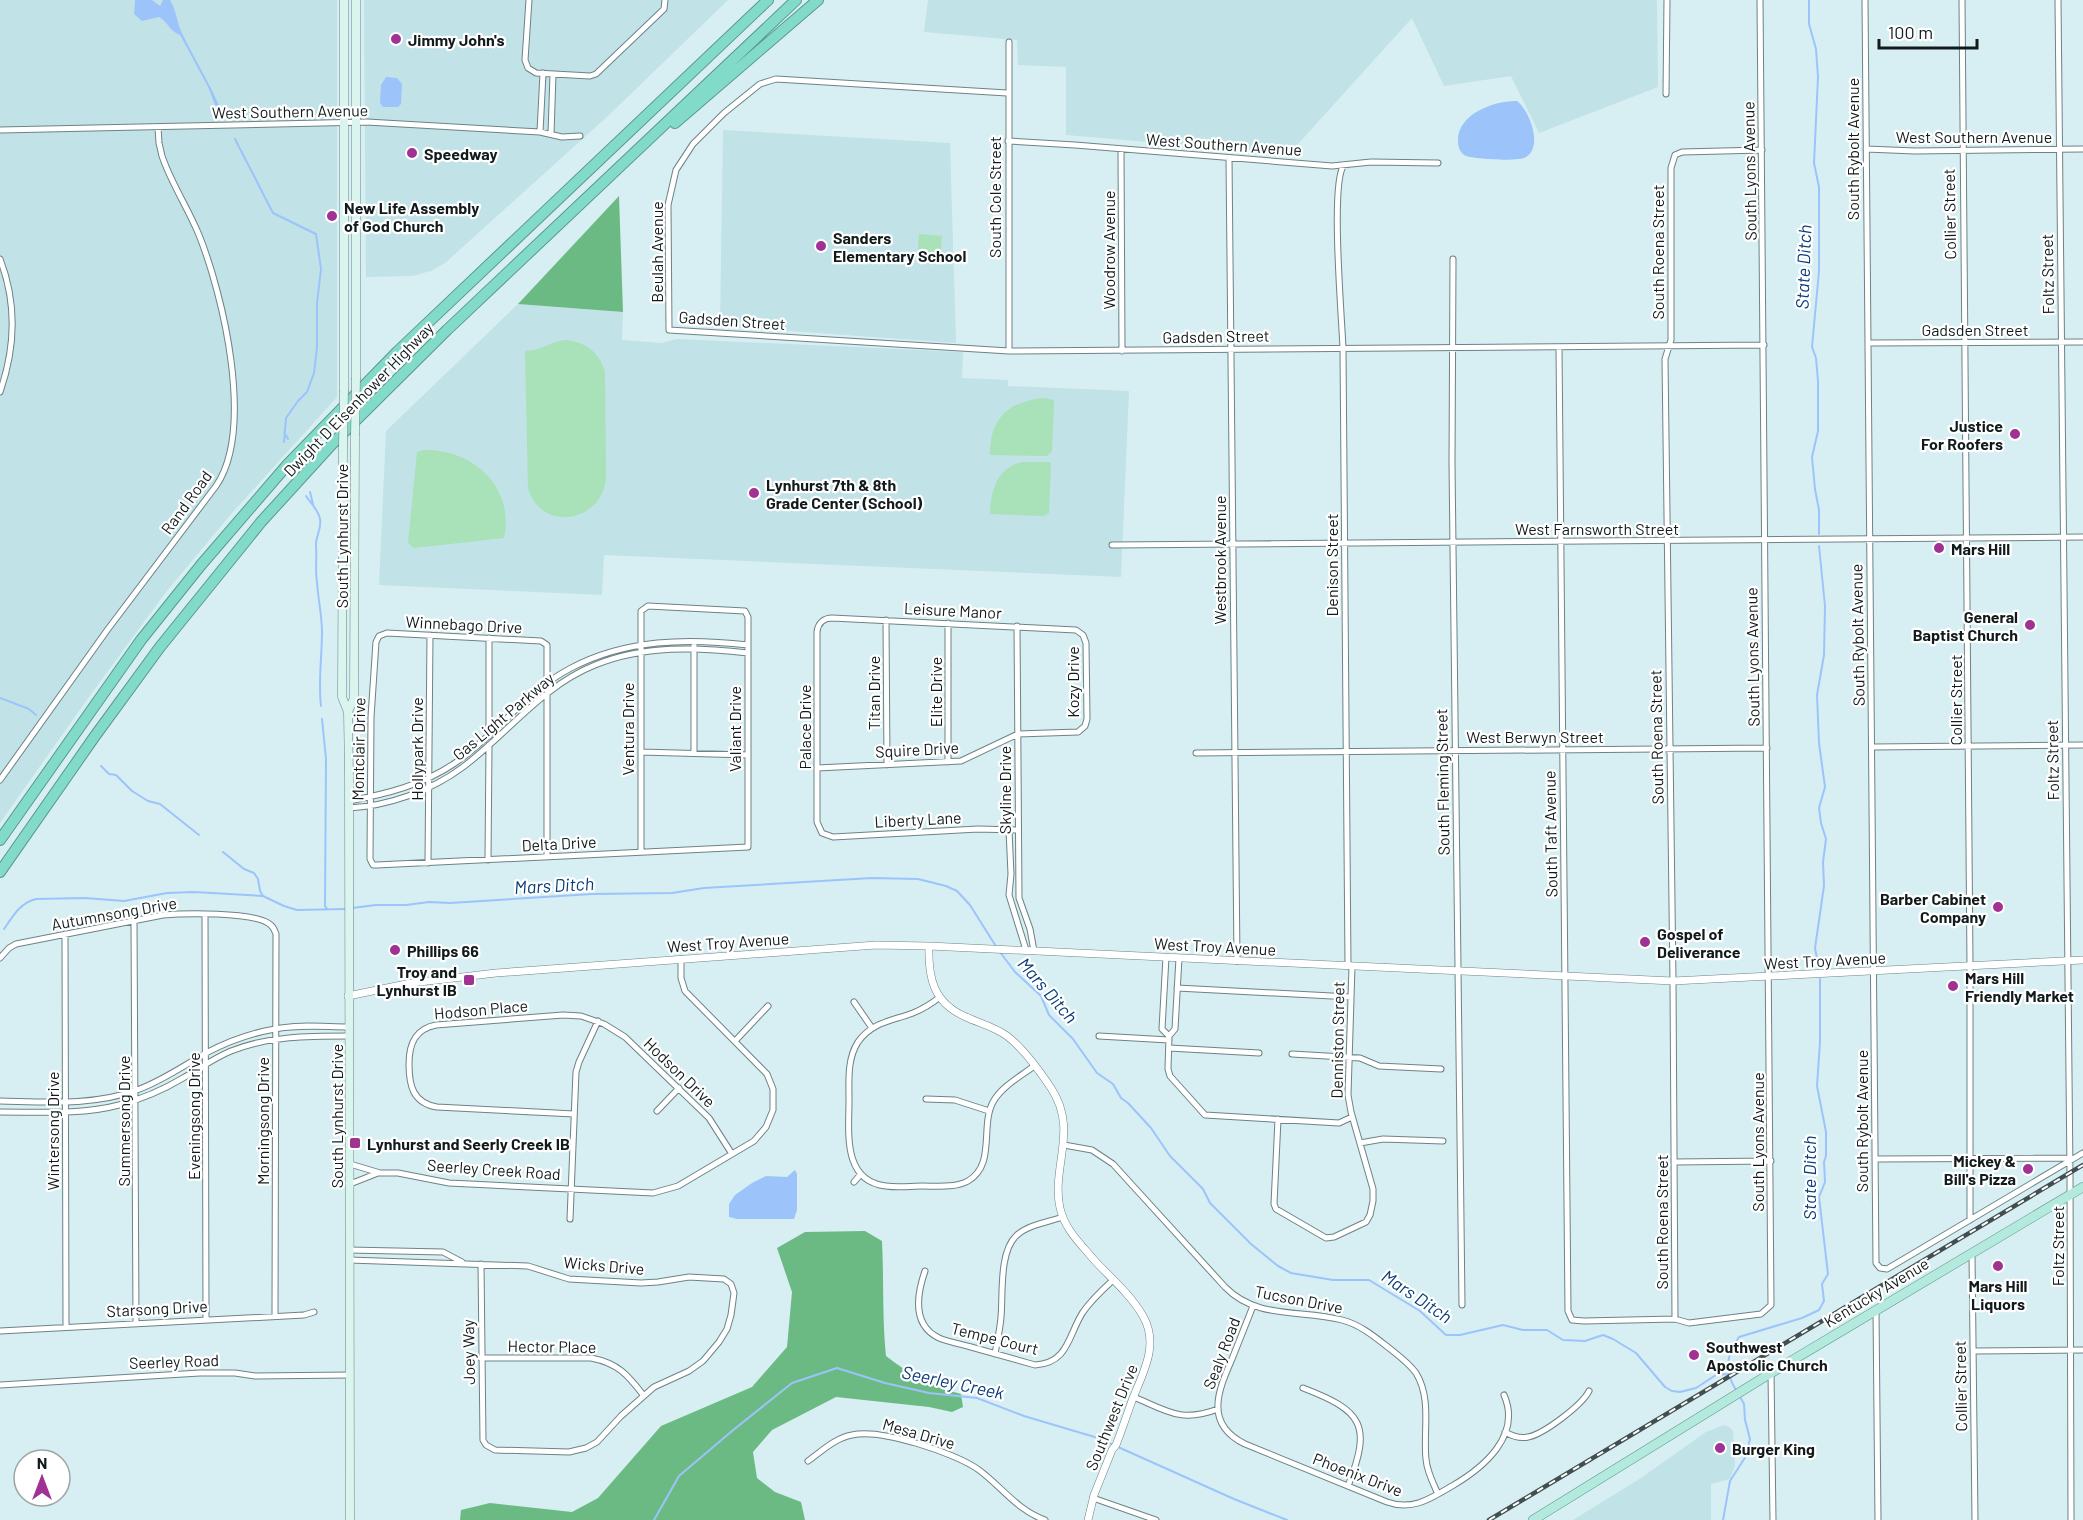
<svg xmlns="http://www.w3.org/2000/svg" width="2083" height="1520" font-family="Barlow,sans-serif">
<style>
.built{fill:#c1e2e6}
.green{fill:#a9e1b8}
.forest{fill:#6bba84}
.water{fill:#9cc4fb}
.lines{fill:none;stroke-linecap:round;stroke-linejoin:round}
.stream{stroke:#9cc4fb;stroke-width:2}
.minor-casing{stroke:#6d8385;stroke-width:7}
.tertiary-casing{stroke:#6d8385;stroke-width:8}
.secondary-casing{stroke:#6d8385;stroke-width:9}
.primary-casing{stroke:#5b988c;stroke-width:10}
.motorway-casing{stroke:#5b988c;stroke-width:12}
.minor{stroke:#fff;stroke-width:5}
.tertiary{stroke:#fff;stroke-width:7}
.secondary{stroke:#daf4ee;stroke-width:8}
.primary{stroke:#b4e9de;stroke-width:9}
.motorway{stroke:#82dbc8;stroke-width:10}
.rail-casing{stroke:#424e50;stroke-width:4.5}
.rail{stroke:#fff;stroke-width:2;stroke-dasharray:7;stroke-linecap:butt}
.secondary-bridge-casing{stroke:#6d8385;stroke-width:9;stroke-linecap:butt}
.secondary-bridge{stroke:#daf4ee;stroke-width:8}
.poi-dot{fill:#9f3292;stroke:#fff;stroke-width:2}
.labels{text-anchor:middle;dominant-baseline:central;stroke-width:4.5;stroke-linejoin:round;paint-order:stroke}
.poi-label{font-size:16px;font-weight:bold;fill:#121b1c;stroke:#fff;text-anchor:start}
.street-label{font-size:16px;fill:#121b1c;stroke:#fff}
.water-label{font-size:18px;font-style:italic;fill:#0a3d78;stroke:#fff}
</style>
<rect width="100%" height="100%" fill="#d7eff2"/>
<path class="built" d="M0 0H337V397L232 513 166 592 86 701 0 823Z
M364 0H728L609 115 445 263 431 271 412 276 366 277Z
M928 0H1657L1658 87 1539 133 1511 76 1444 86 1412 18 1289 154 1066 135V67L1018 65 1017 40 924 32Z
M723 130 950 143 956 343 720 326Z
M518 304 623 312 622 340 662 343 677 339 963 352 962 378 1008 380V386L1129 391 1121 577 604 555 602 595 379 585 386 431Z
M1724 1425 1729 1427 1733 1431 1735 1466 1730 1479 1711 1484V1520H1573L1641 1478 1706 1432Z"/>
<path class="green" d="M919 234 942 236 940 263 917 261Z
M565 340C586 342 599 352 605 372L606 478C602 523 541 533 528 488L525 351C541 351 549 342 565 340Z
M1043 398 1054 400 1052 451 1047 456 990 455C990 418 1008 402 1043 398Z
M424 450C473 449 515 487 504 538L414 548 408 543 417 452Z
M1023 462H1051L1049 513 1044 516 990 514C991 490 997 467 1023 462Z"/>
<path class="forest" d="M619 196 623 312 518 304Z
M865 1231 882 1241C884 1279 882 1318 886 1356 909 1374 932 1387 961 1394L963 1407 952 1412 929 1407 836 1397 772 1430 753 1452 757 1478 775 1492 801 1502 805 1520H460L461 1510 490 1503 572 1512 598 1498 661 1426 752 1387 787 1347 792 1292 777 1248 805 1232Z"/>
<path class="water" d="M135 0H152L160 6 163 0H170C176 10 177 22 181 31 194 59 211 84 222 113 213 107 212 93 206 83 197 67 189 51 180 35 169 31 169 23 159 17L142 21 134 14Z
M386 77 397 78 402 84 401 104 398 107H383L380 103 381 85Z
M1517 101C1530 111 1543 147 1526 157 1519 162 1475 159 1466 156 1460 153 1458 147 1458 141 1457 114 1495 100 1517 101Z
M795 1170 797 1174V1210L794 1219H737L729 1217V1204L735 1195 752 1183 766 1176 787 1177Z"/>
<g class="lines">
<path class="stream" d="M1809 0V24L1816 49 1818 77 1814 163 1819 187V271L1812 347 1816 358 1818 381V431L1812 457 1815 489 1819 510V534
M235 139 273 213 316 234 321 269 317 303V348L314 373 307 392 298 401 286 418 284 442
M284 432 288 439
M310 492 313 504
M306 496C311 504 318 509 320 519 322 530 315 536 316 546 317 558 315 570 317 582 318 599 322 615 322 632 322 657 318 681 321 706
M1819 546 1825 606 1824 655 1817 695 1819 743 1825 787 1819 808 1821 823 1826 839 1823 862 1824 886 1815 948 1819 969
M0 698 29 709 36 715
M322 719 326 759 325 906 327 909
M101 766 109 774 116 775 132 791 148 801 160 804 199 835
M223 852 244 869 254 873 258 879 260 891 263 896 284 906 297 910 346 909
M352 908 376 905H406L429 902 450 903 592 894 672 893 704 888 872 878 918 879 946 886 957 891 970 905 997 948
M4 929C13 916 20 903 36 899L85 898 124 901 167 893 194 892 263 896
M1000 952 1015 972 1041 996 1049 1015 1073 1039 1097 1073 1113 1084 1121 1098 1128 1103 1151 1128 1170 1156 1203 1189 1210 1203 1251 1244 1278 1266 1291 1273 1333 1280H1369L1420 1311 1446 1335H1460L1503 1325 1523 1330H1547L1563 1340 1585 1341 1603 1335 1613 1339 1636 1353 1665 1387 1672 1391 1680 1392 1696 1388 1716 1375 1728 1374
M1736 1390C1724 1371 1726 1356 1739 1337L1802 1318 1819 1310 1824 1301 1822 1284 1828 1274 1819 1197 1825 1182 1824 1162 1826 1156V1132L1817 1086 1820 1042V979
M654 1520 679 1476 732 1431 792 1383 837 1368 885 1383 929 1393 977 1398 1024 1416 1098 1438 1234 1499 1287 1520
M1723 1520 1730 1481 1746 1456 1750 1439 1745 1420 1744 1404 1739 1395"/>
<defs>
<path id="minor" d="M529 0 525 60 528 68 536 73 590 76 596 74 664 9 665 0
M1865 0 1876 1263 1880 1268 1887 1269 2083 1153
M1962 0 1970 966V1220
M2058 0 2070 1173 2071 1520
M1009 42V351
M1007 93 776 79 760 84 724 113 693 144 676 170 668 205 669 330 1009 351 1764 345
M1666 94 1667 0
M0 130 367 122 540 132 562 137 580 136
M540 132 543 73
M551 134 553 74
M1008 141 1075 145 1332 166 1371 162 1438 163
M1866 149 1915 151 2083 149
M1121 150 1122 351
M1229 158 1237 961
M1344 165C1330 182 1342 319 1343 349L1348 966
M0 259C17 303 15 349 0 392
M1453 259 1452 463 1462 1305
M1868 343 2083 342
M1559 347 1568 1311 1572 1320 1584 1321 1675 1319 1689 1323 1761 1314 1771 1305 1760 0
M1112 545 2083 537
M886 620 887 765
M948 623V762
M1017 626 1019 898 1030 929 1034 951
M489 736V638
M1872 747 2083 745
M641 752 748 755
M694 753V645
M1196 753 1767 748
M817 768 961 761 1018 734 1078 732 1085 726 1087 719 1086 643 1083 635 1076 630 832 618C824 618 818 623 817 632V822L822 833 833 837 978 829 1017 830
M0 780 108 629 216 486C255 429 223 295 199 235 188 208 171 183 162 156L159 143 158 127
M349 801C386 794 423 785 455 763 496 735 525 692 571 668 626 639 687 638 748 645
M349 808C388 806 431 791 463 767 507 734 542 686 595 665 644 645 697 647 748 653
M1009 830 1011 874 1009 895 1026 950
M547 857V645L541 641 387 633 379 636 376 642 371 717 370 859 373 865H377L748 847V617L745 611 648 606 641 611V852
M488 860 489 745
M428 863 430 635
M205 914 206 1319
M134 920 136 1323
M65 934 66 1327
M1166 957 1162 1029 1169 1036
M0 958 9 948 16 944 163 915C185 913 250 912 268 923 273 926 274 929 276 934L275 1316
M1179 958 1175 1029 1169 1036 1168 1069 1170 1076 1205 1115 1339 1123 1352 1117
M1177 988 1351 997
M940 997C931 1004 923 1009 913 1013 892 1021 872 1022 858 1042 847 1059 849 1081 849 1100 849 1132 842 1181 886 1186 898 1188 911 1186 923 1186 937 1186 955 1188 968 1181 996 1165 980 1126 993 1102 1002 1086 1020 1077 1034 1066
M854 1002 872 1028
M1099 1036 1169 1040
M736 1040 768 1006
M1169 1048 1259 1053
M1292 1054 1360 1058 1379 1066 1441 1069
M926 1099 955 1100 989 1111
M0 1101C46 1102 93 1106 137 1090 162 1081 183 1066 206 1053 227 1042 252 1033 275 1029 299 1024 325 1027 349 1027
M657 1111 679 1088
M0 1112C39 1112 82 1115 119 1105 142 1099 163 1090 183 1078 199 1069 214 1058 231 1051 269 1036 308 1036 349 1036
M574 1114 437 1107C413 1103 409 1086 409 1064 409 1044 415 1029 436 1025L563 1015 581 1016 604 1024 625 1037 709 1118 732 1154
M1278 1119 1274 1204 1276 1209 1326 1238 1334 1237 1366 1222 1370 1215 1373 1201V1189L1351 1112 1348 1095 1352 966
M1360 1143 1383 1139 1443 1141
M1064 1145 1092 1150 1113 1164 1225 1287C1257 1320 1302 1309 1342 1320 1361 1325 1375 1337 1389 1348 1399 1356 1409 1363 1416 1373 1432 1399 1423 1431 1426 1459 1427 1472 1433 1483 1438 1494
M1875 1159 2069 1158
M1674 1162 1771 1161
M350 1164 380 1173H398L449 1183 653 1193 678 1186 754 1141 766 1127 773 1110V1089L767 1074 685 991 681 978V959
M854 1182 861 1174
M350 1184 378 1173
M570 1219 576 1072 579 1062 598 1021
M349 1250 443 1252 462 1262
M1972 1254 1975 1520
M349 1260 528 1266 569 1279 641 1283 658 1282 689 1277 724 1279 731 1284 734 1293 731 1315 727 1329 719 1342 703 1361 689 1371 654 1387 621 1416 597 1442 586 1448 569 1452 495 1450 486 1445 483 1440 481 1264
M925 1271C917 1294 912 1325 939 1338 949 1342 960 1344 971 1347 992 1353 1013 1359 1035 1365 1069 1363 1068 1335 1083 1312 1092 1299 1102 1290 1113 1280
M1253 1306C1246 1324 1239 1341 1232 1359 1218 1391 1204 1424 1245 1444L1387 1502C1412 1511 1430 1499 1452 1486 1483 1468 1522 1436 1504 1395
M1876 1310 1878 1520
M1675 1319 1673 981 1665 359 1671 340V168L1675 155 1682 152 1762 150
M0 1331 304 1315 314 1312
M1974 1351 2083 1350
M995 1354C997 1342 1000 1330 1001 1317 1003 1295 999 1252 1016 1236 1027 1225 1048 1222 1063 1217
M481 1358H591C618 1363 628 1375 644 1396
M1771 1373 1773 1520
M0 1385 200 1373H235L255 1376 349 1375
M1303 1388C1363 1411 1372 1425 1348 1486
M1134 1397C1167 1411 1181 1423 1218 1409
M1505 1432C1512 1436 1520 1439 1528 1437 1544 1434 1582 1405 1589 1391
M808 1461C822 1451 835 1438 852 1435 880 1428 956 1453 979 1470 1002 1487 1017 1510 1045 1520
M1093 1498 1156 1520"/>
<path id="tertiary" d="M929 946C928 977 933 1003 966 1017 979 1023 995 1027 1007 1036 1024 1049 1039 1070 1051 1088 1079 1130 1051 1167 1060 1208 1065 1230 1081 1244 1095 1261 1111 1278 1131 1295 1143 1316 1159 1344 1144 1371 1133 1398 1127 1414 1122 1430 1116 1445L1112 1450 1094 1495 1088 1520
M348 996 411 983 496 973 876 945 929 946 1673 981 2083 960"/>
<path id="secondary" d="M356 378V0
M344 390V0
M343 447 342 697 348 712 349 777 350 1520
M348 712 354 698 355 435"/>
<path id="primary" d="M1533 1520 1771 1373 2083 1187"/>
<path id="motorway" d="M675 123 818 0
M0 840 141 640 201 565 288 464 397 352 768 0
M0 872 95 736 160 647 261 522 334 442 447 330 796 0"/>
</defs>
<use href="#minor" class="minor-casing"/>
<use href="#tertiary" class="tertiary-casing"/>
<use href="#secondary" class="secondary-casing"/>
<use href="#primary" class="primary-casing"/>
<use href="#motorway" class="motorway-casing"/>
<use href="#minor" class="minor"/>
<use href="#tertiary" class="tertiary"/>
<use href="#secondary" class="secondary"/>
<use href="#primary" class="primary"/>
<use href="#motorway" class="motorway"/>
<defs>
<path id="rail" d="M1489 1520 2083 1165"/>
</defs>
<use href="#rail" class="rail-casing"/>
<use href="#rail" class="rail"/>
<defs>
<path id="secondary-bridge" d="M355 435 356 378
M343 447 344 390"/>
</defs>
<use href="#secondary-bridge" class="secondary-bridge-casing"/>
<use href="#secondary-bridge" class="secondary-bridge"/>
</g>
<g class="poi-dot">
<circle cx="396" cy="39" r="6"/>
<circle cx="412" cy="153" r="6"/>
<circle cx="332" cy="216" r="6"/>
<circle cx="821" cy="246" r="6"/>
<circle cx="2015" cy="434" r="6"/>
<circle cx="754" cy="493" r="6"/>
<circle cx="1939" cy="548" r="6"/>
<circle cx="2030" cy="625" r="6"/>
<circle cx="1998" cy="907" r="6"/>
<circle cx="1645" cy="942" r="6"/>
<circle cx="395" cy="950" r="6"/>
<rect x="463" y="974" width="12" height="12" rx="3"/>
<circle cx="1953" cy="986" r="6"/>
<rect x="349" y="1137" width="12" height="12" rx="3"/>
<circle cx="2028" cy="1169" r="6"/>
<circle cx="1998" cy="1266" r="6"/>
<circle cx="1694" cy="1355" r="6"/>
<circle cx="1720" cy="1448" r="6"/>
</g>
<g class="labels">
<g class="poi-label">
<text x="408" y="39">Jimmy John's</text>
<text x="424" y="153">Speedway</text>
<text x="344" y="207">New Life Assembly<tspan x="344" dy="18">of God Church</tspan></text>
<text x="833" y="237">Sanders<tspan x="833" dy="18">Elementary School</tspan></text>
<text x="2003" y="425" text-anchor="end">Justice<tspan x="2003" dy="18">For Roofers</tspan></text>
<text x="766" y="484">Lynhurst 7th &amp; 8th<tspan x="766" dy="18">Grade Center (School)</tspan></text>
<text x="1951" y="548">Mars Hill</text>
<text x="2018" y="616" text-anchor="end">General<tspan x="2018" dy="18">Baptist Church</tspan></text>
<text x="1986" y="898" text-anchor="end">Barber Cabinet<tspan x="1986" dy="18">Company</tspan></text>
<text x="1657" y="933">Gospel of<tspan x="1657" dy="18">Deliverance</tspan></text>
<text x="407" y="950">Phillips 66</text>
<text x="457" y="971" text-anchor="end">Troy and<tspan x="457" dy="18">Lynhurst IB</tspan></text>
<text x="1965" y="977">Mars Hill<tspan x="1965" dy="18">Friendly Market</tspan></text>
<text x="367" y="1143">Lynhurst and Seerly Creek IB</text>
<text x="2016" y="1160" text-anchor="end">Mickey &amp;<tspan x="2016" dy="18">Bill's Pizza</tspan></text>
<text x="1998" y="1285" text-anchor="middle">Mars Hill<tspan x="1998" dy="18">Liquors</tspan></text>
<text x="1706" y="1346">Southwest<tspan x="1706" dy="18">Apostolic Church</tspan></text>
<text x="1732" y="1448">Burger King</text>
</g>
<g class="street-label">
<text transform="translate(290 111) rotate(-1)">West Southern Avenue</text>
<text x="1974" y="136">West Southern Avenue</text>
<text transform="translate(1224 144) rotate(4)">West Southern Avenue</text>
<text transform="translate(1852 149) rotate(-90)">South Rybolt Avenue</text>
<text transform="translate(1749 171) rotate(-91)">South Lyons Avenue</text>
<text transform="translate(994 197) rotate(-90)">South Cole Street</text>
<text transform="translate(1949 214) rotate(-91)">Collier Street</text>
<text transform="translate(1108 250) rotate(-90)">Woodrow Avenue</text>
<text transform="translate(656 252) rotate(-90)">Beulah Avenue</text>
<text transform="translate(1657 252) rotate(-90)">South Roena Street</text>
<text transform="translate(2047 274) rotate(-91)">Foltz Street</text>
<text transform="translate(732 320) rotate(4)">Gadsden Street</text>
<text x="1975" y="329">Gadsden Street</text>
<text transform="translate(1216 336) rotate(-1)">Gadsden Street</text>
<text transform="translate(358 399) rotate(-46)">Dwight D Eisenhower Highway</text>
<text transform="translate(186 502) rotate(-54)">Rand Road</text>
<text x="1597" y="528">West Farnsworth Street</text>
<text transform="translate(341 536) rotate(-90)">South Lynhurst Drive</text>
<text transform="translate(1219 560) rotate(-90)">Westbrook Avenue</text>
<text transform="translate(1331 565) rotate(-90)">Denison Street</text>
<text transform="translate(953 610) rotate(3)">Leisure Manor</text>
<text transform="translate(464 624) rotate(3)">Winnebago Drive</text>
<text transform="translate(1857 635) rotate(-91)">South Rybolt Avenue</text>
<text transform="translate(1752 657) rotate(-91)">South Lyons Avenue</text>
<text transform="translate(1072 682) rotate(-90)">Kozy Drive</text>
<text transform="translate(935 692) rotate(-90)">Elite Drive</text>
<text transform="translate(873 693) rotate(-90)">Titan Drive</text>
<text transform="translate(1955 700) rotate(-90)">Collier Street</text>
<text transform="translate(503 716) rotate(-40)">Gas Light Parkway</text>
<text transform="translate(804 727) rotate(-90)">Palace Drive</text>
<text transform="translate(627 729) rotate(-90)">Ventura Drive</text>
<text transform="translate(734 729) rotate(-90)">Valiant Drive</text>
<text x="1535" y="736">West Berwyn Street</text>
<text transform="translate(1656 737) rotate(-91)">South Roena Street</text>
<text transform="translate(358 749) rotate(-89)">Montclair Drive</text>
<text transform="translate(416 749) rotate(-90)">Hollypark Drive</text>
<text transform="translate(917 749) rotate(-3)">Squire Drive</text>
<text transform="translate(2052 760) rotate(-91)">Foltz Street</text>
<text transform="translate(1442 782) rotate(-91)">South Fleming Street</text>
<text transform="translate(1004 790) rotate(-90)">Skyline Drive</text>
<text transform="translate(918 819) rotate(-3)">Liberty Lane</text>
<text transform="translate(1550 834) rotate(-91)">South Taft Avenue</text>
<text transform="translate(559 843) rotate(-3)">Delta Drive</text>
<text transform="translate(114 913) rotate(-10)">Autumnsong Drive</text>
<text transform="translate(728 942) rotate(-4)">West Troy Avenue</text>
<text transform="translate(1215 946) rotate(3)">West Troy Avenue</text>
<text transform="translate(1825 960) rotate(-3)">West Troy Avenue</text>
<text transform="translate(481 1009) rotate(-5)">Hodson Place</text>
<text transform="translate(1337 1040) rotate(-89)">Denniston Street</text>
<text transform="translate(680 1072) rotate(44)">Hodson Drive</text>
<text transform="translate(193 1116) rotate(-90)">Eveningsong Drive</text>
<text transform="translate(336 1116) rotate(-90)">South Lynhurst Drive</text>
<text transform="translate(123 1121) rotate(-90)">Summersong Drive</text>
<text transform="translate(262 1121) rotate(-90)">Morningsong Drive</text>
<text transform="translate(1861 1121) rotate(-90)">South Rybolt Avenue</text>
<text transform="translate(52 1131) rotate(-90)">Wintersong Drive</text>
<text transform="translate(1757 1142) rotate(-90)">South Lyons Avenue</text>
<text transform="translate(494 1169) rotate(4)">Seerley Creek Road</text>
<text transform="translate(1661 1222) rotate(-90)">South Roena Street</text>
<text transform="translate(2057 1246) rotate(-90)">Foltz Street</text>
<text transform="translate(604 1265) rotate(5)">Wicks Drive</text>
<text transform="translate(1876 1292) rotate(-31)">Kentucky Avenue</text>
<text transform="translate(1299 1299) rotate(11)">Tucson Drive</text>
<text transform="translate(157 1308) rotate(-3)">Starsong Drive</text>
<text transform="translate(995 1338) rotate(14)">Tempe Court</text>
<text transform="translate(552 1346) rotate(1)">Hector Place</text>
<text transform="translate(468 1352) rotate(-91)">Joey Way</text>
<text transform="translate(1221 1353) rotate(-69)">Sealy Road</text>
<text transform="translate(174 1361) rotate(-2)">Seerley Road</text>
<text transform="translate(1960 1386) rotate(-91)">Collier Street</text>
<text transform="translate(1111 1417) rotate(-68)">Southwest Drive</text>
<text transform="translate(919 1433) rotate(16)">Mesa Drive</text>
<text transform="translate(1358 1474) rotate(21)">Phoenix Drive</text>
</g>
<g class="water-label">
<text transform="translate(1803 267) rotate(-88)">State Ditch</text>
<text transform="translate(554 885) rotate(-3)">Mars Ditch</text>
<text transform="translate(1048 990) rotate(49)">Mars Ditch</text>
<text transform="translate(1809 1178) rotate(-90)">State Ditch</text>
<text transform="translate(1417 1296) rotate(34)">Mars Ditch</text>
<text transform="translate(953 1382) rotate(12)">Seerley Creek</text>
</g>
</g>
<g transform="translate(42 1478)"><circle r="28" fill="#ffffff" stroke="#a0a4a4" stroke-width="1.5"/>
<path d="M0-4.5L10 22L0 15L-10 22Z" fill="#9f3292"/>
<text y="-9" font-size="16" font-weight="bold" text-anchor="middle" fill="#121b1c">N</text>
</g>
<path d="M1879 39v9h98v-9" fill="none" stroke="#121b1c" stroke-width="3"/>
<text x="1888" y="39" font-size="18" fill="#121b1c" stroke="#ffffff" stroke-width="4.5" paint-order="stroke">100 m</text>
</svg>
